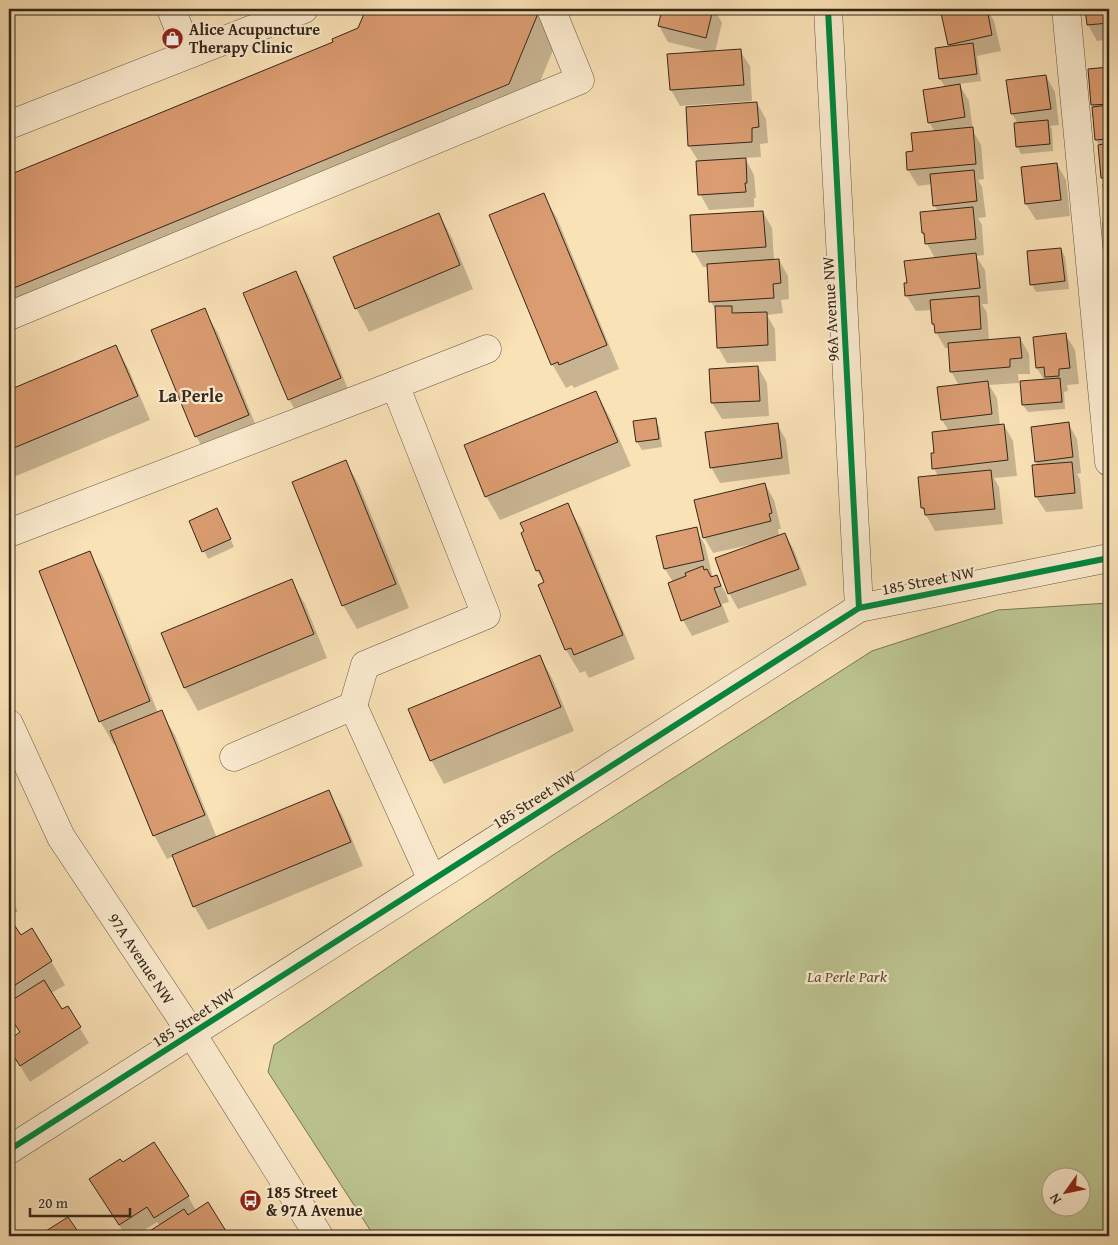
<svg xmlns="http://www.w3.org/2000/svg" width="1118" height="1245" font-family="'Gentium Book Plus',serif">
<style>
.green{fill:#bcc490;stroke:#787656;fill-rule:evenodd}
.shadow{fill:#0003}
.building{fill:#db9c71;stroke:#33271b}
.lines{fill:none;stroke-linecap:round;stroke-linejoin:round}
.minor-casing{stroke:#655642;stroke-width:29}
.minor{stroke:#fcecd0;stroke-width:28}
.cycleway-casing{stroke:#fcecd0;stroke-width:9}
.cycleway{stroke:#00873e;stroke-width:6}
.labels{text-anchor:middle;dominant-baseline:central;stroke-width:4.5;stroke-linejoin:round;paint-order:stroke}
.poi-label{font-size:16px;font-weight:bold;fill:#33271b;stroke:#fcecd0;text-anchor:start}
.street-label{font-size:16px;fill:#33271b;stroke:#fcecd0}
.park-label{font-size:16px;font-style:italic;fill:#554e38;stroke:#fcecd0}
.neighbourhood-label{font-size:18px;font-weight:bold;fill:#33271b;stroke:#fcecd0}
</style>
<rect width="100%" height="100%" fill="#fae2b7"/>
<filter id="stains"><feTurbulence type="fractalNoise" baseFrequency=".004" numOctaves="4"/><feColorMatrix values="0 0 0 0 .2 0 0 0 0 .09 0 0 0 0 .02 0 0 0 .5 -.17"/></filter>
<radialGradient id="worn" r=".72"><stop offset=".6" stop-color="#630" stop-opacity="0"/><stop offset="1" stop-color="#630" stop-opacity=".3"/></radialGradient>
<path class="green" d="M1109 603V1236H374L268 1072 274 1045 553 855 872 651 998 610ZM1050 1178H1080V1208H1050Z"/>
<path class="shadow" d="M368 9H538L554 48 526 115 9 327V177L335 43 359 29Z
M663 9H719V10H715L722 23 715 52 740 51 750 66 752 101 680 106 671 90 709 52 668 42 659 26Z
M967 9H987L994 21 1001 51 977 56 981 81 959 84 969 101 973 131 981 145 984 179 978 180 982 187 986 217 978 218 982 225 984 255 976 256 985 270 988 304H982L987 313 989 341 1020 338 1029 354 1030 374H1018L1019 383 989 385 997 398 1000 426 1004 425 1013 441 1017 476 994 478 999 487 1003 524 935 531 922 508 938 476 934 468 935 454 949 431 942 420 959 386 951 371 949 348H945L936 332 933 323 932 310 916 311 906 295 908 284 935 258 927 244 923 233 938 212 935 206 932 184 918 186 908 170 914 152 935 132 929 122 946 88 940 79 937 49 950 47 942 14Z
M1086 9H1109V39L1097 41 1088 25Z
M1109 69V213L1107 210V185L1103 178 1099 145 1096 140 1089 70Z
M1046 76 1055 92 1059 125 1050 126 1052 129 1053 151 1021 154 1017 146 1018 124 1012 114Z
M757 103 766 119 768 143 760 144 761 157 745 158 754 175 756 198H754V207L709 210 700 194 699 162 689 146Z
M1057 164 1066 180 1070 216 1036 220 1026 204 1023 168Z
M543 194 557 218 619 369 574 388 572 385 566 388 552 364Z
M763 212 772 228 774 260H779L788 276 789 299 781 300 783 313 767 315 775 329 776 361 727 363 718 347 717 312 711 302 708 267H703L694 251Z
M439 214 452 238 473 289 369 332 356 308Z
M1109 223V263L1106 257 1104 224Z
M1061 249 1065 257 1069 289 1036 292 1032 285Z
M296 272 309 296 353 401 302 423 289 399Z
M204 310 218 333 261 438 210 460 196 436Z
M1065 334 1075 350 1079 384 1067 385 1068 391 1064 392 1065 409 1028 412 1023 405 1044 380 1037 368 1034 338Z
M116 346 129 370 150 420 9 479V391Z
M758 367 767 383 769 416 722 419 712 403Z
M596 392 609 416 631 466 500 520 486 496Z
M655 420 659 427 662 447 642 450 637 442 635 422Z
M1068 423 1077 439 1081 473 1077 474 1080 479 1083 509 1046 512 1036 497 1039 466 1036 462Z
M777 424 786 440 790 474 720 483 711 467Z
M346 462 359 485 409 608 357 629 343 605Z
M765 484 774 500 781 529H778L779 536 785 534 794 550 807 585 738 609 729 593 754 544 713 553 704 537Z
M567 505 581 528 635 659 589 678 585 671 580 673 566 650 540 585 545 584 537 571Z
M221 518 234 547 208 559 190 522Z
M696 529 705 545 713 578 716 577 726 593 729 602 722 604 729 622 692 636 683 620 673 582 665 569Z
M89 552 103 576 158 713 161 712 175 735 217 838 328 792 342 815 363 866 208 930 194 906 174 856 167 859 154 835 116 743 114 745 100 721Z
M291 581 305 604 327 658 198 711 185 688Z
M540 656 553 680 574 731 444 784 431 760Z
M9 896 18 911 9 917Z
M9 919 21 937 51 961 65 985 51 993 62 1011 67 1007 89 1043 30 1082 9 1048V1041L21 1033 11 1019 9 1021Z
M100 1195 188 1196 196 1211 207 1204 228 1236H144L160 1226 157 1222 135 1236H126Z"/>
<path class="building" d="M366 9H534L537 16 509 84 9 290V175L333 42 332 39 358 28Z
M662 9H713L706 38 658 26Z
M961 9H987L992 35 948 45 941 13Z
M1085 9H1109V23L1087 25Z
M973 43 977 74 939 79 935 48Z
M741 49 744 85 670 90 667 54Z
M1109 67V104L1091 105 1088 69Z
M1046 75 1051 109 1011 114 1006 80Z
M960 84 965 117 928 123 923 90Z
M757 102 759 127 752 128V142L688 146 686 107Z
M1109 105V139L1095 140 1092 107Z
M1048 120 1050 144 1016 147 1014 123Z
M973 127 976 164 907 170 906 152 913 151 911 133Z
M1109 143V178H1101L1098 145Z
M746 158 747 183H745L746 192 698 195 696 161Z
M1057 163 1061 200 1025 204 1021 167Z
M974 170 977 201 933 206 930 174Z
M1109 183V210H1106L1103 184Z
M544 193 607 345 559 365 558 362 551 365 489 215Z
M973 207 976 239 925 244 924 233H922L920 212Z
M763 211 766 247 692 252 690 215Z
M439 213 460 265 355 309 333 257Z
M1109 222V257L1105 258 1103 223Z
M1061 248 1065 281 1030 285 1027 251Z
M976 253 980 288 905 296 904 283H907L904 261Z
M779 259 781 283 773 284 774 298 709 302 707 264Z
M296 271 341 378 288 400 243 293Z
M979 296 981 329 935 333 934 324H932L930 300Z
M715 306H732V313L767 312 768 345 717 348Z
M205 308 249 415 195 437 151 330Z
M1066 333 1070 368 1059 369V376L1045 377 1044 367 1036 368 1033 337Z
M1020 337 1022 358 1010 359V367L950 372 948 343Z
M116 345 138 396 9 450V390Z
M758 366 760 401 711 403 709 369Z
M1060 378 1062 402 1022 405 1020 381Z
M988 381 992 414 941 420 937 387Z
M596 391 618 442 485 497 464 445Z
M656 418 659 439 636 442 633 421Z
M1069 422 1073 457 1035 462 1031 427Z
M778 423 782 458 710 468 705 432Z
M1004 424 1008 460 932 469 931 453H934L932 432Z
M346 460 396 584 342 606 292 482Z
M1072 462 1075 493 1035 497 1032 465Z
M991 470 995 509 925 515 924 508H921L918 477Z
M765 483 772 513 769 514 771 521 703 538 694 500Z
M568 503 623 635 574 655 571 648 565 650 538 585 544 582 539 570 536 571 521 533 524 531 520 523Z
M217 508 231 539 202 552 189 521Z
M697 527 704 560 664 569 656 536Z
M785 533 799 569 728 594 715 558Z
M90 551 150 701 99 722 39 571Z
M703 566 704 570 707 569 711 577 717 575 721 586 714 588 721 606 681 621 668 583 686 576 685 573Z
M292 579 314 634 184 688 161 633Z
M540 655 561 707 430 761 408 709Z
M162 710 205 815 153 836 110 731Z
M329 790 351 842 193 907 172 855Z
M9 917 21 935 32 928 52 961 9 989Z
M44 980 62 1009 68 1006 81 1027 20 1066 9 1049V1040L20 1032 9 1016V1002Z
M154 1142 189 1196 154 1218 147 1207 119 1225 89 1179 120 1159 123 1162Z
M208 1202 229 1236H142L184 1209 188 1215Z
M68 1217 81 1236H38Z"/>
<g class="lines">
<defs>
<g id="minor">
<path d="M171 9 189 54"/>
<path d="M828 9 859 608"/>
<path d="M1066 9 1109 462"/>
<path d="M9 125 304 9"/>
<path d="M9 316 580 80 551 9"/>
<path d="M9 533 395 385"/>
<path d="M353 706 365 665 486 615 395 385 487 349"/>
<path id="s1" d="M9 724 61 837 192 1034 319 1236"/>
<path d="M234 757 353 706 432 880"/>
<path d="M9 1150 859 608 1109 558"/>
</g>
</defs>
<use href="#minor" class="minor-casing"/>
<use href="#minor" class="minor"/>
<defs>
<path id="cycleway" d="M828 9 859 608
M9 1150 859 608 1109 558"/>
</defs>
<use href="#cycleway" class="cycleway-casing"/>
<use href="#cycleway" class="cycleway"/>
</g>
<defs>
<symbol id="shop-disc" viewBox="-11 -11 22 22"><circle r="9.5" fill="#8f2418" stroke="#fcecd0"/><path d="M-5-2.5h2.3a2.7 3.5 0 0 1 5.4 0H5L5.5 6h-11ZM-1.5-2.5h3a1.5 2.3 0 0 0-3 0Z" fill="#fff"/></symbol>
<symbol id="bus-disc" viewBox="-11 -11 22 22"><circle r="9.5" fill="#8f2418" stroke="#fcecd0"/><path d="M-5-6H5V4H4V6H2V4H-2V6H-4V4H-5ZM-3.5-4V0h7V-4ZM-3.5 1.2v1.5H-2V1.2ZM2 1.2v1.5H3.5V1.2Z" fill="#fff"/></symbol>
</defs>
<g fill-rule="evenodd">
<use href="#shop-disc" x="160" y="26" width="25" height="25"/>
<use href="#bus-disc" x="238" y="1188" width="25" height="25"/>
</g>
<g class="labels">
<g class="poi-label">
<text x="189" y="29">Alice Acupuncture<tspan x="189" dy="18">Therapy Clinic</tspan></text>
<text x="266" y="1192">185 Street<tspan x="266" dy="18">&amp; 97A Avenue</tspan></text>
</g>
<g class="street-label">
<text transform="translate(830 309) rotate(-93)">96A Avenue NW</text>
<text transform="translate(928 580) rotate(-11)">185 Street NW</text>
<text transform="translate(534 799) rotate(-32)">185 Street NW</text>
<text stroke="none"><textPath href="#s1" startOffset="270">97A Avenue NW</textPath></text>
<text transform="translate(193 1017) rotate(-33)">185 Street NW</text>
</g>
<g class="park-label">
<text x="847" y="976">La Perle Park</text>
</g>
<g class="neighbourhood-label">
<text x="191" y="395">La Perle</text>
</g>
</g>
<rect width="1118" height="1245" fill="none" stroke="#fae2b7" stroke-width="30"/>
<rect x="10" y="10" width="1098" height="1225" fill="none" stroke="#33271b" stroke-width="2.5"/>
<rect x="15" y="15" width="1088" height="1215" fill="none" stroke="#33271b"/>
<g transform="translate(1066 1192) rotate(237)"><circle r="24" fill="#fcecd0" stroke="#ac9d88"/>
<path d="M0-4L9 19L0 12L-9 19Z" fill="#8f2418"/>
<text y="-8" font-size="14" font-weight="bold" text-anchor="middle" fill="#33271b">N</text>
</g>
<path d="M30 1208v8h100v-8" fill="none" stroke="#33271b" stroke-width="2.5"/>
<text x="38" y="1208" font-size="15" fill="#33271b" stroke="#fcecd0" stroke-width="4" paint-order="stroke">20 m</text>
<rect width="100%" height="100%" filter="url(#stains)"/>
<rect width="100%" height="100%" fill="url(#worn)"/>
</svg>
